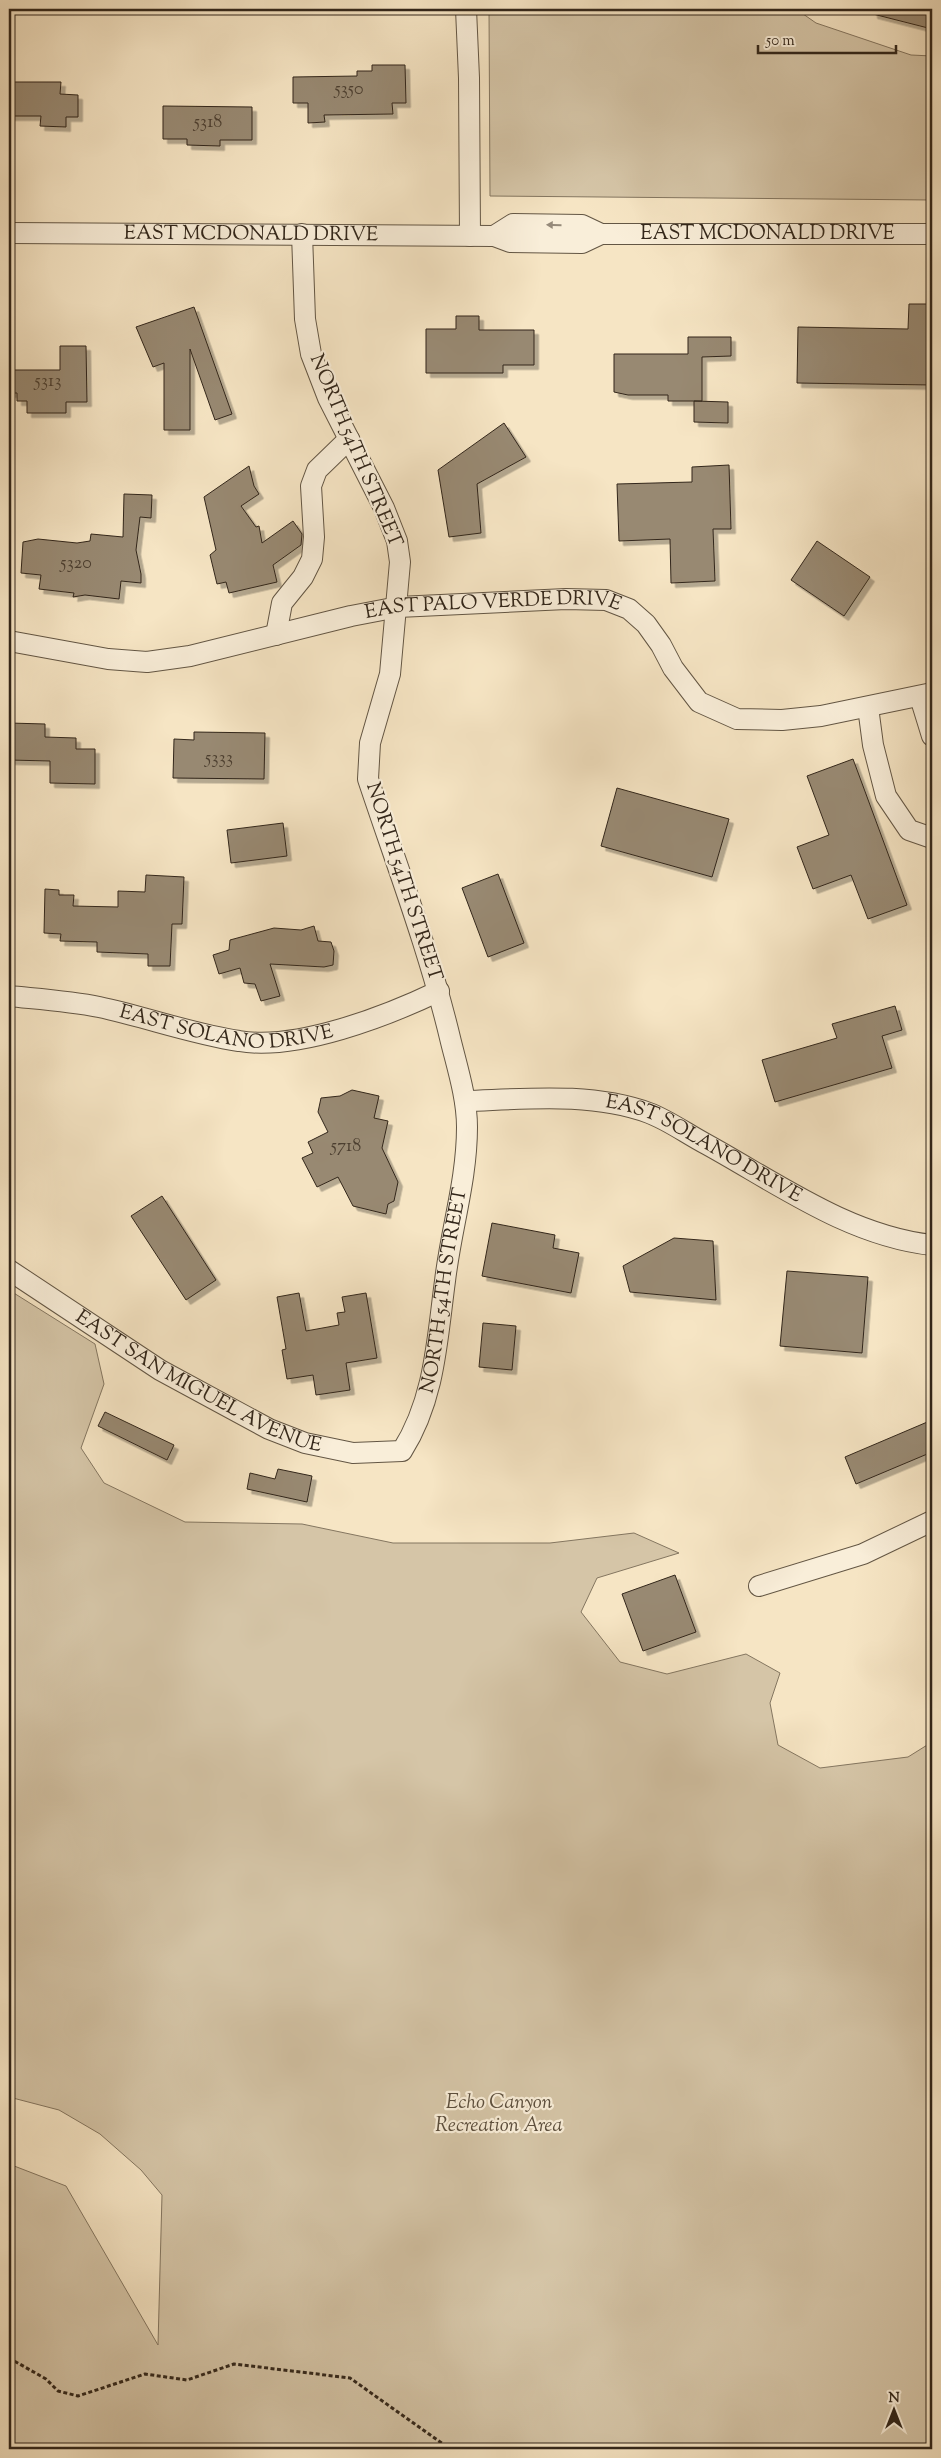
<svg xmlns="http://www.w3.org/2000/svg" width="941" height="2458" font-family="'Sorts Mill Goudy',serif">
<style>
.green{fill:#d5c5a7;stroke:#847660}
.building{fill:#988972;stroke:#32261a;filter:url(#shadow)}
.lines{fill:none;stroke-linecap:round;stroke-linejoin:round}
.minor-casing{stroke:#635644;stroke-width:22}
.path{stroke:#32261a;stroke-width:3;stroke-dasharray:4 2.5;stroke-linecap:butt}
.minor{stroke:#f9eed9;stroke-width:20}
.oneway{fill:#968a7a}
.labels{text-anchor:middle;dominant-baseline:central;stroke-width:4.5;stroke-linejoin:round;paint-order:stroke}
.number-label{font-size:18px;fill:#4c3f30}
.street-label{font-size:20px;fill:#32261a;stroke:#f9eed9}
.park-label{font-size:20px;font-style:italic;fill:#5b4e3d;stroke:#f9eed9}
</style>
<defs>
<filter id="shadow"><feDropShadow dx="4.5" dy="4.5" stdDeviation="0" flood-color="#0004"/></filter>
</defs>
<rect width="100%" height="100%" fill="#f6e5c4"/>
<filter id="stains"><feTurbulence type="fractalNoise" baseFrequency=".004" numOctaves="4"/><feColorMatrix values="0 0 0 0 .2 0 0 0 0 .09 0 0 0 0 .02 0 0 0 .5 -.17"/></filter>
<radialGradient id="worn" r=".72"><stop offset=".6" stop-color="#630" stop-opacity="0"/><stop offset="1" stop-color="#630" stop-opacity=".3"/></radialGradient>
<path class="green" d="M489 9H796L816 23 911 55 932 56V200L490 196Z
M9 1290 95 1344 104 1384 81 1448 104 1483 185 1522 302 1524 393 1543H550L634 1533 679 1553 597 1578 581 1612 620 1662 667 1674 746 1654 780 1673 770 1703 778 1745 820 1768 908 1757 932 1742V2449H9V2164L66 2186 158 2345 162 2195 141 2170 100 2134 59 2110 9 2097Z"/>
<path class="building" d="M873 9H932V29L873 14Z
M372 65H405L406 103H392L393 114 324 115 325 122 308 123V103H293V77L357 76V71H372Z
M9 82H61L60 94 78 95V117H66V127L40 126 41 116H9Z
M163 106 252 107V140H220V146L187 145V139H163Z
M909 304H932V385L797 383 798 327 908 329Z
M194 307 232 414 215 420 190 349V430H164V363L153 367 136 327Z
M456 316H479V330H534V365H503V373H426V329H456Z
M688 337H731V356L702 357V401H668V395H628L614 392V354H688Z
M60 346H86L87 402H66V413H27V401H17V393H9V370H60Z
M694 401 728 402V423L694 422Z
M504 423 526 457 477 484 481 533 449 537 438 470Z
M729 465 731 529H713L715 581 671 583 670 539 619 541 617 484 692 482V467Z
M249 466 254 486 259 494 241 506 256 527 259 526 262 543 293 521 302 534 301 545 273 565 277 582 229 593 226 582 217 584 210 555 216 550 204 497Z
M124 494 152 495 151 518 140 517 136 550 141 574V583L121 581 119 599 85 595 73 597 74 593 39 589 41 575 21 573 23 542 38 539 77 543 90 541 91 534 123 537Z
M817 541 870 577 844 616 791 580Z
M9 723 45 724V737L76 738V749H95V784L50 783V761L9 760Z
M194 732 265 733 264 779 173 778 174 739 194 740Z
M853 759 907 905 868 919 851 875 813 889 797 847 829 835 807 776Z
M617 788 729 819 712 877 601 846Z
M283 823 287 856 231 863 227 830Z
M498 874 524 943 488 957 462 888Z
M146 875 184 877 182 924H172L170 966H148V954L97 952V942L60 941 61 934 44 933 45 889 59 890V895H74L73 906 118 907V891L145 892Z
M314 926 318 941 331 942 334 951 333 965 324 967 270 964 280 996 261 1001 255 984 244 983 240 968 219 974 213 955 229 950 230 940 274 928 301 930Z
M895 1006 902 1030 882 1036 892 1068 775 1102 762 1060 837 1038 832 1024Z
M352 1090 379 1096 374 1118 388 1121 382 1148 398 1182 394 1201 388 1204 386 1214 353 1206 338 1177 317 1187 302 1158 313 1153 308 1142 328 1132 318 1112 321 1098 340 1096Z
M162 1196 216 1280 186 1300 131 1216Z
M492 1223 555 1235 553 1248 579 1253 571 1293 482 1276Z
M674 1238 713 1241 716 1300 630 1292 623 1266Z
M787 1271 868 1277 862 1353 780 1346Z
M299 1293 306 1331 339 1325 337 1313 345 1312 342 1297 366 1293 377 1358 346 1363 350 1390 316 1395 313 1375 287 1379 282 1350 286 1349 277 1297Z
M483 1323 516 1326 512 1370 479 1367Z
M105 1412 174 1445 167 1460 98 1426Z
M932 1420V1452L856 1484 845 1457Z
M278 1469 312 1476 307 1502 247 1489 250 1473 275 1479Z
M675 1575 696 1632 643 1651 622 1594Z"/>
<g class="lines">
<defs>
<g id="minor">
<path d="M466 9 469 78 470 236"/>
<path id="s1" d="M9 233 494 236 510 242 582 243 601 234"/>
<path id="s2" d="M494 236 513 224 582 225 601 234H932"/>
<path d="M276 635 282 603 303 577 312 559 314 537 311 486 317 470 349 439"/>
<path id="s3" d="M9 641 108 659 147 662 190 656 351 616 398 607 566 599 606 600 629 609 646 624 661 645 673 668 699 702 737 719 782 720 821 716 932 693"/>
<path d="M920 697 932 736"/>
<path d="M868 707 873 745 886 796 909 830 932 838"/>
<path id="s4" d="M9 996C38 999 70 1001 99 1007 146 1017 192 1034 239 1041 297 1051 387 1016 439 991"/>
<path id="s5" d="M465 1101C526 1099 591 1092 649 1113 668 1120 687 1134 706 1144 777 1183 849 1236 932 1245"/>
<path id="s6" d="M9 1270 160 1370 269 1429 305 1443 353 1453 402 1451C435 1399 437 1340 445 1281 451 1229 467 1180 467 1127 467 1099 458 1070 451 1042 430 953 397 866 368 779L370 743 390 674 400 562 397 541 384 508 328 398 311 354 305 319 302 234"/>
<path d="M759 1586 863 1554 932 1521"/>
</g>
</defs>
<use href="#minor" class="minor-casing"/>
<path class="path" d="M9 2358 46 2379 58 2391 78 2396 145 2374 187 2380 234 2364 350 2378 450 2449"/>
<use href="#minor" class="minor"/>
</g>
<defs><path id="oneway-solid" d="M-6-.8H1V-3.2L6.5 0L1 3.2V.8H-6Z" transform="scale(1.25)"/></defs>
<use class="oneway" href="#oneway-solid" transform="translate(554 225) rotate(-179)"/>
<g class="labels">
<g class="number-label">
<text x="349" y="90">5350</text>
<text x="208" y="123">5318</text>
<text x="48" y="382">5313</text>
<text x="76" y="564">5320</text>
<text x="219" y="759">5333</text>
<text x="346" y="1147">5718</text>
</g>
<g class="street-label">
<text stroke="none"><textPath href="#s1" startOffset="242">EAST MCDONALD DRIVE</textPath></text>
<text stroke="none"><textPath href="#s2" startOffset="279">EAST MCDONALD DRIVE</textPath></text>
<text transform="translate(355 451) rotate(67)">NORTH 54TH STREET</text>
<text stroke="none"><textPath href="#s3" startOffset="492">EAST PALO VERDE DRIVE</textPath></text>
<text transform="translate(403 882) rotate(72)">NORTH 54TH STREET</text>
<text stroke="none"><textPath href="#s4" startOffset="221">EAST SOLANO DRIVE</textPath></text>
<text stroke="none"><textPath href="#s5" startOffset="250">EAST SOLANO DRIVE</textPath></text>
<text stroke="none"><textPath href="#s6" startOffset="609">NORTH 54TH STREET</textPath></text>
<text stroke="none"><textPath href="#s6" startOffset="221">EAST SAN MIGUEL AVENUE</textPath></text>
</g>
<g class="park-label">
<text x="499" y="2103">Echo Canyon<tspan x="499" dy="23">Recreation Area</tspan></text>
</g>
</g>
<rect width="941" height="2458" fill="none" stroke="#f6e5c4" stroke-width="30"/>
<rect x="10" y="10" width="921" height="2438" fill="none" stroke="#32261a" stroke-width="2.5"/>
<rect x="15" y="15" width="911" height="2428" fill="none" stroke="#32261a"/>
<g transform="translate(894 2410)" stroke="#f9eed9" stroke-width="4" paint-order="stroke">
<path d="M0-4L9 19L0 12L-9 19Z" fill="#32261a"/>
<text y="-8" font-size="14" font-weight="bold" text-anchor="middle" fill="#32261a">N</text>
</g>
<path d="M758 45v8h138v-8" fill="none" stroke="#32261a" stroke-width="2.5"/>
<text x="766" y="45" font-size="15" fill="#32261a" stroke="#f9eed9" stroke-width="4" paint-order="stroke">50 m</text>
<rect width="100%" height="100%" filter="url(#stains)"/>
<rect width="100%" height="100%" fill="url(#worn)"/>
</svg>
